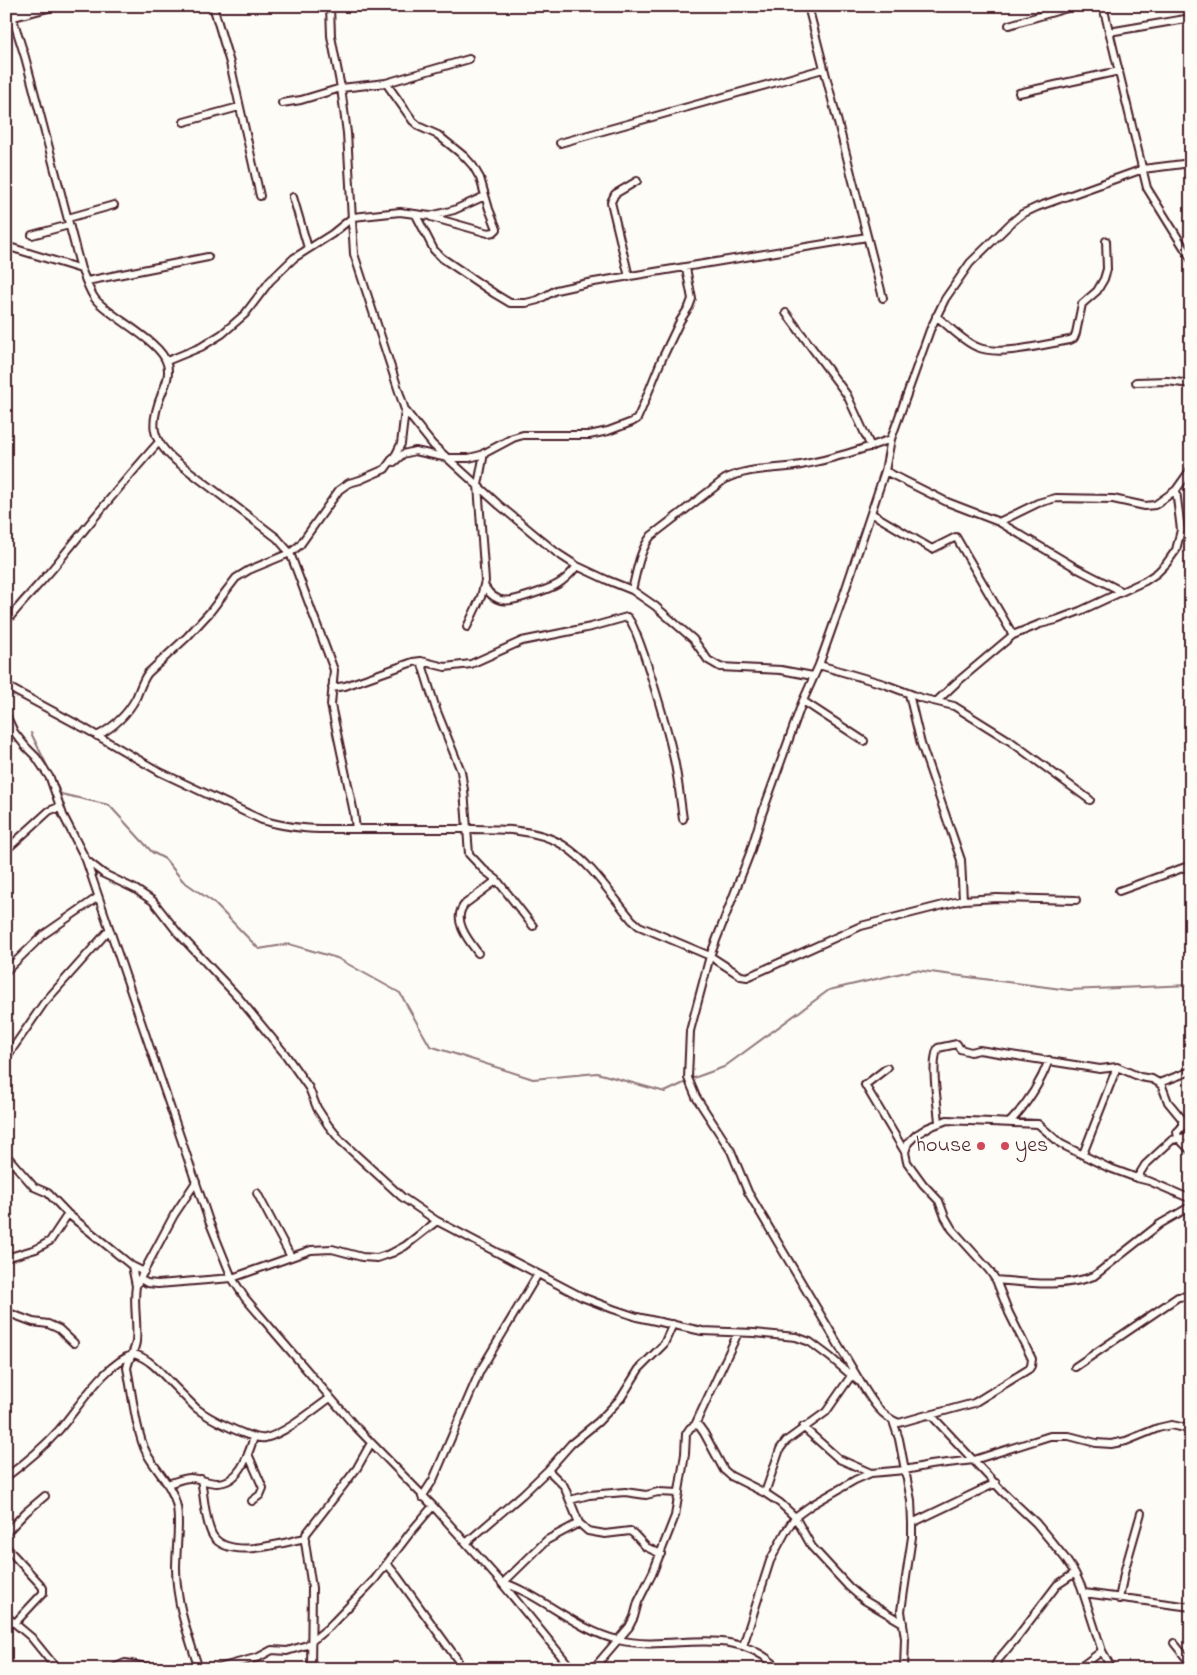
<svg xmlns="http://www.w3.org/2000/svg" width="1197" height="1675" font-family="'Indie Flower',sans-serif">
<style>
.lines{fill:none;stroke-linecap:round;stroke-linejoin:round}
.stream{stroke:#91777b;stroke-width:2}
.street-casing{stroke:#4a1f2b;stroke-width:10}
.primary-casing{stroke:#4a1f2b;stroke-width:14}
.street{stroke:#fdfcf7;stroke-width:6}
.primary{stroke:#fdfcf7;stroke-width:10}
.poi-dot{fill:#d1495b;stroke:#fdfcf7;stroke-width:2}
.labels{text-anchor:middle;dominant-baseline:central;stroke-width:4;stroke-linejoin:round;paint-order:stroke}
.poi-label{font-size:22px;fill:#4a1f2b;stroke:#fdfcf7;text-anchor:end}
</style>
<rect width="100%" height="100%" fill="#fdfcf7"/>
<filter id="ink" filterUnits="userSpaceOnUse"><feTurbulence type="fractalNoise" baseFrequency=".02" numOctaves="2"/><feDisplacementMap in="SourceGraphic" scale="10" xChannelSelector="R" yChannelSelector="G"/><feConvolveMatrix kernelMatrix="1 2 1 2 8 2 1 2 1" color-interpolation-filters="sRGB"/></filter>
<g filter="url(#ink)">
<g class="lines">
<path class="stream" d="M31 733 61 794 109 805 152 852 165 859 183 881 213 902 259 949 289 944 337 958 400 993 430 1046 533 1079 597 1073 665 1092 686 1082
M691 1079 724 1067 829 990 915 970 1069 990 1191 985"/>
<defs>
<path id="street" d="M213 6 230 63 260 196
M808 6 883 298
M1103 6 1147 188 1191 259
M12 16 25 57 81 269C86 279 89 292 96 300 112 318 162 342 167 364 170 374 166 384 162 393 150 423 150 439 176 461L277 538 290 553 334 670 331 705 354 813 356 829
M1009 25 1074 6
M1109 32 1191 18
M386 83 469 59
M1019 93 1119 71
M282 103 301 100 341 88 386 83 413 121 420 127 438 135 465 157 473 166 480 178 489 209 497 229 494 232 488 233 431 217
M184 122 239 107
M560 143 823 69
M293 197 308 248
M416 215 434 250 442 258 495 294 510 303H526L538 300 556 290 588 283 867 237
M68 218 114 205
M32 235 69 225
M6 246 81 269
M629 277 611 202 615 194 637 181
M87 281 208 257
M786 313 847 395 871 447
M936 316C949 326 962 341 977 347 1000 357 1045 344 1070 340L1074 338 1076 333 1082 304 1097 291 1104 279 1107 269 1106 241
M167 361 201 347 222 334 245 314 270 281 294 258 332 234 353 217 400 212 430 216 454 210 485 196
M1136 382 1167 381 1191 384
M405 410 433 445 499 505 557 553 577 566 607 580 632 590 655 606 693 639 708 660 720 667 781 670 813 676
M394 462 403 454 415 451 448 458H469L481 455 513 438 523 435H589L608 431 632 422 637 419 642 408 661 361 680 321 689 307 692 299 686 268
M885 471 947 502 999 522 1078 569 1121 591
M871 513 932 549 956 537 1013 635
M999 522 1038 503 1056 498 1113 499 1145 506 1155 505 1176 490 1191 469
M485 587C498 608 514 600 533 594 554 587 563 584 577 566
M632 590C637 571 639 552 651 536L725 479C749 467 775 470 801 465 831 459 862 450 891 439
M6 622C21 603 38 586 54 567 88 525 122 483 158 443
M467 627 481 597 485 581 478 485 484 453
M421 661 436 709 461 771 464 790 469 854 484 870 497 880 533 926
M819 665 884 684 921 698 954 706 1010 741 1090 800
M6 686 84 728 160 772 262 820C297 831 328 829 364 829 398 829 432 829 466 829 496 829 537 828 563 845 591 863 611 895 632 920L639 926 710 956 741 976 747 977 752 975 861 926 963 900 997 898 1076 900
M332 688 345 686 413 662 421 661 445 667 471 664 522 641 591 627 627 617C638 624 669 736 673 755 678 776 680 798 683 819
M909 694 921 744 961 860 963 900
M803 701 864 741
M937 701 956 683 1013 635 1040 624 1056 620 1080 611 1145 581 1157 573 1166 564 1176 550 1181 530 1176 490
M6 715 14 732 26 747 36 757 50 778 63 815 86 860 209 1221 232 1278 245 1298 354 1425 433 1506 501 1582 572 1669
M97 736C114 727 127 715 136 698 140 689 142 681 148 673L187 637 210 612 236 578 249 570 290 553 300 545 339 490 349 483 360 480 385 469 396 454 401 444 405 410 354 254 347 133 341 88 331 36 330 6
M6 850 49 811 56 808 61 810
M86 860 104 874 135 889 153 901 178 933 238 997 285 1054 309 1088 317 1108 328 1125 341 1141 402 1197 437 1221 582 1297 613 1309 637 1317 702 1331 754 1333 796 1337 810 1342 830 1357 858 1381
M1119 891 1191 865
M478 953C468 940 451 919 465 904L497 880
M6 971 43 935 98 897
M6 1058 44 1003 109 930
M887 1068 865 1085 905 1152
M1159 1083 1191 1071
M1010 1122C1028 1103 1040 1084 1049 1060
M939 1123C938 1105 930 1063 938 1048L957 1044 960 1049 971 1052 979 1050 1100 1069 1117 1067 1140 1077 1152 1079 1159 1083 1162 1086 1168 1102 1182 1119V1127L1177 1132 1178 1138 1191 1151
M1083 1154 1117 1067
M6 1155 34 1187 48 1193 68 1214 99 1239 132 1266 144 1272
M1137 1178 1145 1165 1172 1140 1191 1136
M196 1182 174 1215 136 1286C133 1304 138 1323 136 1342 134 1353 129 1358 127 1368 132 1392 136 1433 147 1454 157 1472 173 1486 177 1507 180 1527 176 1548 176 1568 176 1603 188 1636 199 1669
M257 1193 291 1257
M6 1258 36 1249 50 1241 68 1214
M132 1266 136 1286
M140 1279 147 1283 158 1284 232 1278 311 1250 332 1249 362 1257 377 1258 392 1253 405 1246 437 1221
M996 1280C1030 1283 1062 1288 1094 1276L1160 1224 1191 1206
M6 1312 33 1322 48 1324 59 1329 74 1343
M1075 1367 1178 1297 1191 1296
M930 1415 974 1403 1029 1369 1031 1366 1032 1359 1009 1313 996 1280 989 1270 952 1229 945 1217 939 1201 923 1184 907 1162 905 1152 908 1143 916 1135 927 1128 947 1120 1038 1124 1061 1144 1107 1167 1137 1178 1149 1181 1191 1199
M893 1421 899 1439 905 1470 911 1500 912 1523V1537L901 1611 905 1638 904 1669
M695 1425 699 1426 704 1433 724 1470 731 1476 765 1493 780 1503 795 1517 812 1547 849 1587 864 1600 903 1623
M803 1427 839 1459 871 1473
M248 1454 263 1488 260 1495 252 1501
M548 1470 564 1486 579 1523 588 1531 605 1534 630 1531 634 1534 646 1547 661 1554
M6 1477C25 1463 43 1448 59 1430 79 1407 105 1363 134 1354 151 1359 162 1374 175 1387 182 1394 189 1401 196 1408 208 1418 251 1440 265 1438 283 1435 315 1409 330 1398
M201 1479C204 1495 205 1523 213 1536 229 1560 282 1543 305 1538
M167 1484C175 1482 183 1478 190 1478 199 1478 208 1483 217 1483 240 1483 248 1455 254 1437
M765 1493 780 1449 786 1441 826 1412 851 1376
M422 1497 433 1480 480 1371 538 1274
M570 1500 589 1495 625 1492 646 1495 658 1492 679 1493
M912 1523 996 1483
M6 1533 26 1512 45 1496
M466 1543 523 1494 548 1470 571 1444 598 1422 621 1398 639 1369 664 1344 673 1324
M6 1547 40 1584 43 1588V1593L15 1623
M387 1564 397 1576 457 1659
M502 1582C543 1596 576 1630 618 1640 674 1653 733 1621 779 1669
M504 1582 547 1540 579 1523
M1084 1593 1191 1607
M1119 1599 1125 1569 1141 1513
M6 1616 31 1637 57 1669
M1174 1643 1186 1658 1191 1659
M743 1646 770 1561 785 1533 795 1517 810 1506 855 1480 871 1473 905 1470 930 1465 974 1460 1050 1436H1069L1096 1443 1111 1444 1126 1441 1158 1428 1171 1425 1185 1428 1191 1432
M114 1669 116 1667 125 1663 152 1668 162 1666 173 1669
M215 1669 259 1657 272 1650 287 1651 307 1645 329 1627 375 1579 410 1533 433 1506
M311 1669 312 1588 305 1542 306 1534 357 1468 371 1443
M593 1669 629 1627 634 1617 638 1602 653 1572 675 1516 685 1454 686 1434 690 1428 695 1425 738 1333
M993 1669 998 1660 1018 1636 1057 1585 1075 1573
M1078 1669 1102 1651
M1112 1669 1102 1651 1081 1586 1075 1573 1065 1558 1036 1523 1003 1492 933 1417 927 1415 899 1423C880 1416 871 1399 861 1383L748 1192 731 1151 696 1097 688 1078 690 1031 710 956 750 853 762 814 802 703 819 665 840 606 885 471 891 439 930 330 945 299 970 263 1011 223 1022 214 1037 207 1143 169 1191 163"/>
<path id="primary" d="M6 17 48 6"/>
</defs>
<use href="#street" class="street-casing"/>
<use href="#primary" class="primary-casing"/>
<use href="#street" class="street"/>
<use href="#primary" class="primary"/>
</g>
</g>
<g class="poi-dot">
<circle cx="981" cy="1146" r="5"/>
<circle cx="1005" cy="1146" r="5"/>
</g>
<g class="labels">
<g class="poi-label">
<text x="971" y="1146">house</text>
<text x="1015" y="1146" text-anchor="start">yes</text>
</g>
</g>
<rect width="1197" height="1675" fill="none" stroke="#fdfcf7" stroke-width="25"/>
<rect x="12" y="12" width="1172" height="1650" fill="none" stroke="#4a1f2b" stroke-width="2" filter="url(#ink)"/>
</svg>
